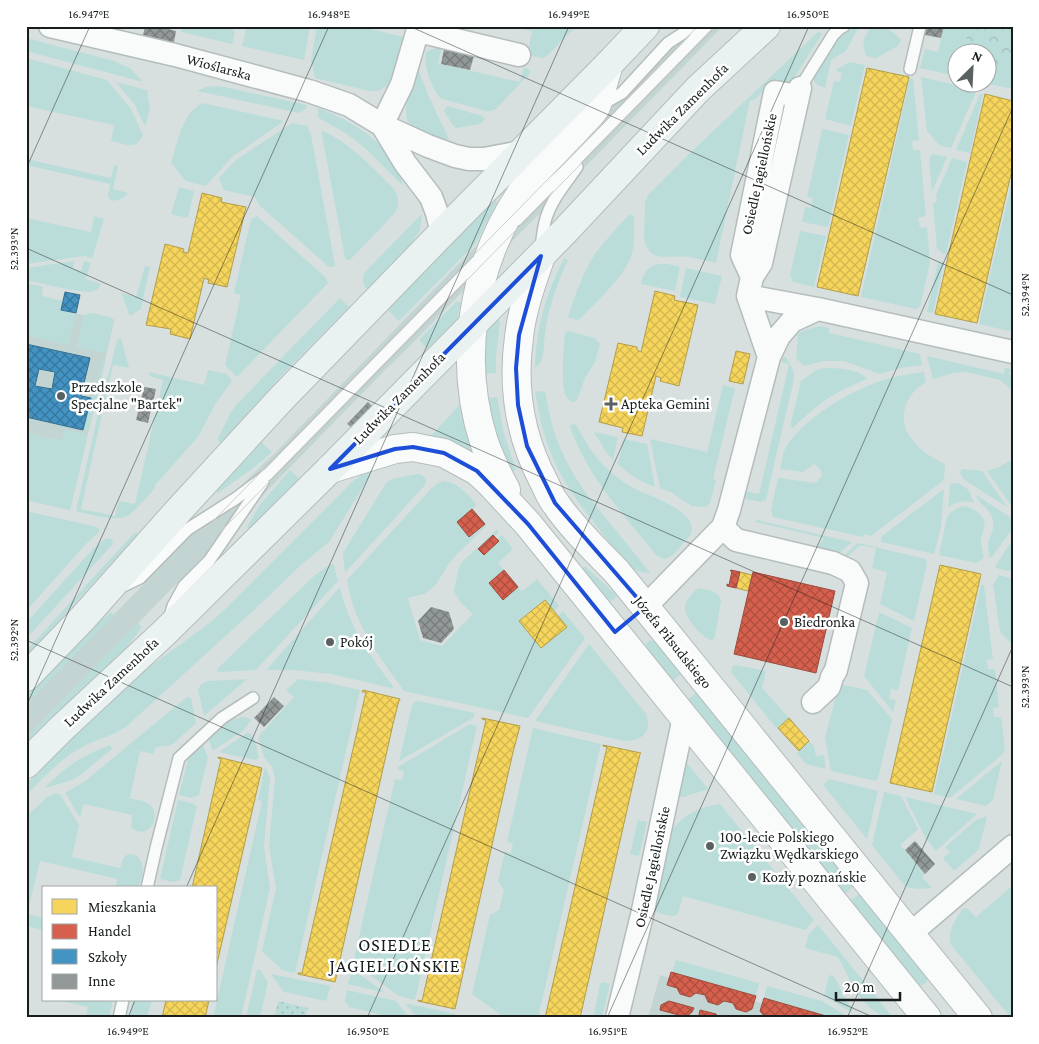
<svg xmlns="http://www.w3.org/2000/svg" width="1039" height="1044" font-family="'Crimson Pro',serif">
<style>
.built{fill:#c3d5d3}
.green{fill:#baddda}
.forest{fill:url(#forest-crowns)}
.park{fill:url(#park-dots)}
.homes{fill:url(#homes-cross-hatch);stroke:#b39e49}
.shops{fill:url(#shops-cross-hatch);stroke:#9d4c3f}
.schools{fill:url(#schools-cross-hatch);stroke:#367091;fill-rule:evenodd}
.building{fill:url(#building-cross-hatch)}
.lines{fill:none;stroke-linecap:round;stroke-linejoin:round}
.service-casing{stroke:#b5bdbc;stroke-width:14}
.minor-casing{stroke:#b5bdbc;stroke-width:25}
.tertiary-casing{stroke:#b5bdbc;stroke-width:30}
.secondary-casing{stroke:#b5bdbc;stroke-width:30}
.service{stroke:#f9fafa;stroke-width:11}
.minor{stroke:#f9fafa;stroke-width:22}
.tertiary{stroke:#f9fafa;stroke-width:28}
.secondary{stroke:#e9f1f1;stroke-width:28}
.tram{stroke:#cccece;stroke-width:1}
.marked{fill:none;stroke:#1d4ed8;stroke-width:4;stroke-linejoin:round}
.ticks{fill:none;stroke:#171d1d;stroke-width:1;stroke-opacity:0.45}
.poi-dot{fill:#5a6161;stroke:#fff;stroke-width:2}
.labels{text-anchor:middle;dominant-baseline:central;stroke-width:5;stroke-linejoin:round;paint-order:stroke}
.street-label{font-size:15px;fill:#171d1d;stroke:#fff}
.poi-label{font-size:15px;fill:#171d1d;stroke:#fff;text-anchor:start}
.quarter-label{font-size:18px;letter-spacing:1px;fill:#171d1d;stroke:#fff}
.neatline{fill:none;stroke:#171d1d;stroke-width:2}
.ticks-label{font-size:12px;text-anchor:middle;fill:#171d1d}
</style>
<defs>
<pattern id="forest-crowns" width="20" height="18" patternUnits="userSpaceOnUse" patternTransform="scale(1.25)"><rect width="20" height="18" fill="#baddda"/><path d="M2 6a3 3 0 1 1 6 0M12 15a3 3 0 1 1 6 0" fill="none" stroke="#9fbdbb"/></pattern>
<pattern id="park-dots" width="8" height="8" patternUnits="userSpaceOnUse" patternTransform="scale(1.25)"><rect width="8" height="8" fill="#baddda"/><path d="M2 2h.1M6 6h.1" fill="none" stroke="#9fbdbb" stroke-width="1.8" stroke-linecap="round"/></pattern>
<pattern id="homes-cross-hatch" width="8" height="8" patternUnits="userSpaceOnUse" patternTransform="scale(1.25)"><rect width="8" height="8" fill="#f6d55c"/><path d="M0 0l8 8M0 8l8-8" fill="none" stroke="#d2b650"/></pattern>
<pattern id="shops-cross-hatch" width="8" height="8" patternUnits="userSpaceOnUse" patternTransform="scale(1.25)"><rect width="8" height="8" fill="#d6604d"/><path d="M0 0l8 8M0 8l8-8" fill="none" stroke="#ad4f3f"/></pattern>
<pattern id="schools-cross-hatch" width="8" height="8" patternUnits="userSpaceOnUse" patternTransform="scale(1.25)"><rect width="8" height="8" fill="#4393c3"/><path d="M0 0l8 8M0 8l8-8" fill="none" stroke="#37779e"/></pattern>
<pattern id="building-cross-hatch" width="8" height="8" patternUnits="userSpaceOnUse" patternTransform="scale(1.25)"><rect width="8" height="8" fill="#929898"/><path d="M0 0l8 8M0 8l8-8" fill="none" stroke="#767b7b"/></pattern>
</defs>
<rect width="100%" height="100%" fill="#d7e0df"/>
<path class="built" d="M692 26H723L498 256 500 250 563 157Z
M477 245 466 288 404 352 387 368 26 738V704L196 531 264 463 274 454Z
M26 302 114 322 70 510 26 500Z
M660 975 815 1018H648Z"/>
<path class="green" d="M180 26H231L235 34 232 44 181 32Z
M247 26H310L304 60 242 46Z
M317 26H357L404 37 391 79C386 88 380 92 369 91L315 78 311 61Z
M509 26H576L546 57 542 58 527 55 532 31Z
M859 26 846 51 831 60 825 88C819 86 815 85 813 78L836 40 850 30Z
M871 26C885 26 892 30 901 40L898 46 876 58 866 56C861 41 864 39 871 26Z
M944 26H1013V89L988 84 992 68 987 66 986 52H956V76L920 68 925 49 938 52Z
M819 31 822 34 793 79C786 86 782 84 773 82L754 100H750L716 263C706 261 697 258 687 257 670 254 649 265 644 239L645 202 648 195 690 153Z
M26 38 114 61 131 69 143 82 26 51Z
M442 47 438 63 441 64 520 82 524 67 528 69 531 72 496 109 491 111H486L442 99C435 95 427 74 426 65 425 61 426 56 426 52L436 48Z
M26 58 107 80 131 109 143 135C136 151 126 144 111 141L114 125 26 106Z
M850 62 865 65 851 126 825 119 834 81 840 82 842 73 836 71 837 69Z
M418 69 429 97 449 139C440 140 434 137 426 133 420 130 413 128 409 123 400 112 414 81 418 69Z
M921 77 977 90 951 148 939 145 927 131Z
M910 78 913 79 919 140 912 141 913 150H920L926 216 918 218 920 228 927 227 930 262 920 307 916 309 861 297Z
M116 82 147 90 150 110 145 127 135 105Z
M215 86 224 87 307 105 306 109 299 113 197 91 206 87Z
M980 94H983L970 153 956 150Z
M202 103 284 121 232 157 206 186 186 181 171 163C178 142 181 115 202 103Z
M448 106 482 116 485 119 480 124 457 128 454 127 444 111 446 107Z
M318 108C354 122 395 145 403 186L366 149 355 140 344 132 322 120 318 117Z
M292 123 307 126 311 135 335 265 334 267H329L259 205 255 197 224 190 219 178 236 160Z
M822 129 849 135 828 227 802 222 805 207 811 208 813 198 807 197Z
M321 130C350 143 371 166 393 188 399 196 400 206 394 214L350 260H347L345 258Z
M933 154 947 157 932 192 929 158Z
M952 158 967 162 946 254 942 253 937 249 933 204 937 201 936 195Z
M26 159 111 178 114 165 118 166 113 189 128 193C123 199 119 200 111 201L108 196 110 184 26 165Z
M1013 176V332L979 324Z
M179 187 194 191 188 218 171 214Z
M494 200 497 202 479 237 475 244 399 321 387 309Z
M422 214 420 230 411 244 367 289C362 283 362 278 365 272Z
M631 214 633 215 634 218C634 230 635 244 631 257 623 278 595 303 579 320L569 318 568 316C575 295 583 273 595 254 605 240 617 228 629 215Z
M94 216 104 219 92 259 85 256 26 264V218L91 232Z
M257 216 326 278 328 283 238 376H236L225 365 241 295 234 293 251 219Z
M800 231 826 236 814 287 793 282 790 275Z
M564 258 568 260C556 287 546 314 544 344 543 353 544 362 535 368 536 327 546 294 564 258Z
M74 261 73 268 81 271 84 261 91 263 86 279 101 284 98 289 94 291 89 292 66 289 26 280V268Z
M938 262 944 263 933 313 927 312Z
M657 264H668L680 267 675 291 641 284C643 273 647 268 657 264Z
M145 266 150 267 141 309 130 316 121 293 136 297Z
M686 268 722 276 715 304 680 297Z
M26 283 43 287 42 296 63 301 61 310 76 313 68 345 26 335Z
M340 298 349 307 284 373 221 443 217 440 231 412 237 404Z
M457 301 461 303 457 319 427 349 419 340Z
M93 313 112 318 114 320 106 353 77 347 84 315Z
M496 319 500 321 496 356V373L485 374 484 339 487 329Z
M820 326 829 328V333L920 354 922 365 900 368 880 374 844 361H823L804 366 796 358 798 334 805 330Z
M567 331 595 338 600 344 595 362 585 378 578 398 575 402C571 402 568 400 566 396 560 384 564 347 565 332Z
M121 338 129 368 113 365 81 509 115 516 119 501 135 504 163 380 149 376V372L204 385 208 370 227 374 232 381 216 403 198 437 155 485V488C148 496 135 512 127 516 116 522 88 514 76 511L104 387 110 369 117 340Z
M784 356C791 363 794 369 794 379L766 500 761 502 742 498 744 491 759 494 789 364 781 362Z
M927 356 1004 374 1005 368 1011 369 1009 374 1013 375V391L1000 380 975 374 964 372 954 373 933 379Z
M102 361 105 362 89 431 83 430 91 397 92 395 95 392Z
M823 368C835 368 859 368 867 379 853 385 839 391 827 399 814 408 803 418 793 428L790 427 801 381 816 370Z
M924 372 926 382C906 394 896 417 911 438 919 450 932 458 945 464L944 480 871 536 864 534 863 537 773 517 771 510 778 478 816 483 822 475 820 469 814 464 803 472 780 469C782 462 782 453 786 447 806 416 849 392 883 380 896 376 910 374 924 372Z
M723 385 735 388 713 479 716 480 710 503 707 506 704 507 692 506 672 493 660 488 650 439 707 452Z
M545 391C549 414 554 437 565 458 576 482 592 501 609 522 623 539 637 556 650 573 644 573 638 572 632 568 623 562 616 550 609 542 588 515 565 488 552 456 543 435 539 414 535 392Z
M497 397 504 434 516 470 512 472 497 435 488 398Z
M461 403 473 451 471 453 429 438Z
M572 424 576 425C586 442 594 458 610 471 617 478 626 484 635 489 649 496 699 511 691 534 689 537 686 540 684 542 678 549 672 558 664 559L657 556C624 515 588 478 570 427Z
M65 429 88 435 70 510 26 500V433L62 441Z
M594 432 618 437 613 460 606 452Z
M624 439 647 444 655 487C641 482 628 474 618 464Z
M260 441 272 452 252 469 218 493 215 490Z
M1013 459V508L987 471 999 467Z
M962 469 982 471 1007 507 963 479 960 472Z
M290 470 300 479 250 530 247 527 259 506Z
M367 470 371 474 329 542 302 564 254 610 128 725C116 735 100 738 86 745 62 757 45 776 26 795V784L89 722 141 673 207 625 222 612 353 481Z
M418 474C425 475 428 479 425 485L345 573 343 556V553L386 483 395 478Z
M445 481C459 484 469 495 477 505L457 522 469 537 485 524 486 526 454 557 448 565 435 586 424 594 408 598 420 640 442 646 473 614 461 603 457 597 454 591 458 571 461 563 497 529 499 532 494 537 492 535 478 550 484 555 498 542 497 539 502 535 513 549 498 563 504 570 489 583 503 600 518 587 522 591 537 579 559 606 554 611 545 600 519 621 541 648 567 627 558 616 563 611 585 638 528 718 404 691C386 666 366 640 355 611 351 601 349 590 347 580L430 490C435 485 438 482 445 481Z
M958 483 969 490 974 503C964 500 957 502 948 507L950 485 951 484Z
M944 489 941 528 934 554 881 542 882 536Z
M976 495 1013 519V528L992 557H989C989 553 988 548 988 545 988 537 995 532 993 521 991 508 979 506 976 495Z
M966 506C977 510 987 517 984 530 983 533 982 535 981 538 980 543 983 552 984 558L976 563 939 555 947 517C952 510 958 507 966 506Z
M26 511 97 527 99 529 100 531 87 543 26 611Z
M757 520 852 542 836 556 815 551 824 538 755 522Z
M135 532 138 534 26 657V651Z
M108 538 111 539 113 542 112 545 26 639V623L93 549 105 539Z
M1013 539V572L996 568V565Z
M858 543 926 559 927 564 914 621 880 604 887 572 872 568 876 548 860 545 845 559 841 558Z
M332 564 334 565 338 581 256 670 219 672 217 671V669L314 576 322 570Z
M585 566 617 596 611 601 607 598 581 569Z
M999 575 1013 579V643H1011L1000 632 993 584Z
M981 585H984L993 659 987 660 988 669H995L999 707 993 708 994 717H1001L1005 748 1003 754 950 798 934 794Z
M340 587C348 626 372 658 395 689L331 674 293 670H266Z
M698 588 712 591 717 594 720 597 721 601 715 636 714 639 711 640C702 638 685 618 685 608 685 600 693 593 698 588Z
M111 612 114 615 26 704V697L88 631Z
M879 612 912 628 898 690 891 689 889 699 896 700 893 712 864 676Z
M138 623 142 627 127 647 43 728 26 748V738Z
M650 640 655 642 681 674 672 681 647 649 646 644Z
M589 644 646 714C653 733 641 741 624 741L535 721Z
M736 665 766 671 762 688 789 718 777 729 731 672 733 666Z
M247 679 204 716 198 690 201 684 208 681Z
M298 679 329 683 360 690 295 973 282 970 262 951 276 888 269 846 275 778 272 767 264 757 258 737 294 697 286 690Z
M839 684 867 690 892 719 878 778 876 781 831 771 825 738Z
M698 691 855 885 843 895 686 701Z
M187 697H189L191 698 196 723 173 744 168 746 156 747 153 754 140 751 130 798C136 800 144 800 149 804 163 815 149 843 131 827L132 815 84 804 80 818 66 794V792L84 782Z
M418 701 475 713 473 718 399 761 412 706 414 702Z
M242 717 249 718 251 720 244 730 214 750H212L208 737 227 722Z
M470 724 477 726 415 1000 399 996 353 963 395 779 402 780 404 771 397 769 398 767Z
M533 728 601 744 538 1018H505L472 994 490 915 499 910 504 890 498 881 505 851 511 853 513 844 507 842Z
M248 732 254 737 259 758 255 760 219 752Z
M809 741 814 746 816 756 824 755 826 769 806 764 797 753Z
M203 743 204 748 208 757 199 795 192 798 179 795 188 760 192 754Z
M110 745 112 749 79 776 72 780 46 788 45 787C67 766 81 756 110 745Z
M683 758 708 789 683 797H680L677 795Z
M1002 761 993 800 986 806 956 799Z
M265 767 270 778 264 847 270 888 241 1018H213L262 801 258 800Z
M829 779 878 791 867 839 823 785Z
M884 792 901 796 918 829 900 845 925 874 922 877 932 888C923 889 914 890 905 886L872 845Z
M56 793 59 794 61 796 79 825 72 857 120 868C121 865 122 860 124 857 131 850 140 856 142 864 144 871 141 881 138 888H116L117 879 40 861 27 914 44 918V930L26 926V817L47 797Z
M905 797 977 814 936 851 925 837Z
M178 800 191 803 197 806 180 880 173 882 160 879Z
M720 804 814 920 805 930 683 896 678 913 675 916C667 916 659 914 653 909L667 838C680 816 695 808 720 804Z
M987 816 979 849 954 871 943 858 950 852 945 847 976 820Z
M638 820 647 822 639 856 630 854Z
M1013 885V1018H1011L951 945C947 931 956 919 963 908L968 909 976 917Z
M861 893 928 977C927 983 924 986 918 985L849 902Z
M818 925 890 1014 888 1017C861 1011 850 979 838 957L805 948 809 934Z
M676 960 759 983 756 996 672 973Z
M352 969 386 993 348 984Z
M257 970H260L268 982 260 1018H246Z
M271 974 331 986 326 1001 284 992Z
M829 975 833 976 835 978 846 1000 852 1009 851 1012 824 996Z
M603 982 610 984 602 1018 596 1016 594 1014 600 984Z
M767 986 822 1001 850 1018H833L764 998Z
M347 990 396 1001 410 1018H395L349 1007 345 1001Z
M57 1000H113L109 1018H86L88 1007Z
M133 1000H152L147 1018H129Z
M405 1003 455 1014 453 1018H417Z"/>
<path class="forest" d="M963 26H1013V72L999 67 987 59 986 52H977L969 47Z"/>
<path class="park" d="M278 1001 308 1008 305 1018H274Z"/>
<path class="homes" d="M867 68 909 77 858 296 817 287Z
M985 94 1013 101V165L977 323 935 314Z
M202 193 222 198 221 202 246 207 227 287 208 283 209 280 204 278 190 339 170 334 171 329 146 325 165 244 184 249 183 252 188 253Z
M655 291 675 296 674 300 698 305 679 386 660 381 661 378 656 376 642 436 622 432 623 428 599 422 618 343 637 347V350L641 352Z
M736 351 750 354 743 384 729 381Z
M940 565 981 574 932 792 890 783Z
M740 572 752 575 748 591 736 588Z
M545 600 567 627 541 648 519 621Z
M363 690 400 699V700H399L393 724 335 982 298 974V973H302L366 692H362Z
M482 718 520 726 513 752 455 1009 418 1001V1000L422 1001 486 720 482 719Z
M789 718 809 741 799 751 778 728Z
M603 745 641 753 640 754 634 779 580 1018H545L607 747 603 746Z
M218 757 262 768 216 968V888H192L221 759 218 758Z
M166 1000H209L205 1018H162Z"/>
<path class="shops" d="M472 509 485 524 469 537 457 522Z
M493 535 499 541 484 555 478 549Z
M504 570 518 587 503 600 489 583Z
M731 570 740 572 736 588 727 586V584L729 585 732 571H730Z
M753 572 835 591 816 673 734 654Z
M671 972 756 996 752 1009 746 1012 736 1009 733 1003 724 1001 718 1005 708 1002 705 995 696 993 690 997 680 994 677 988 667 985Z
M764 998 833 1018H786L780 1016 777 1018 765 1017 760 1011Z
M669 1001 694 1008 692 1012 686 1017 660 1010 661 1005Z
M700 1010 716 1014 718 1018H700L699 1015Z"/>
<path class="schools" d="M65 292 80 295 76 313 61 310Z
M26 344 90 358 81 396 91 398 83 430 26 417ZM39 369 55 372 52 389 35 386Z"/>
<path class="building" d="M145 26H156L176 31 173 47 142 40Z
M927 26H944L941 38 925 35Z
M444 49 474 56 470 70 441 64Z
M144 387 156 389 148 423 136 420Z
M368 402 372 406 351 427 347 424Z
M431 607 449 612 454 629 441 643 423 638 418 621Z
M274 697 284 706 264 727 254 718Z
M915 841 935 864 925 874 905 850Z"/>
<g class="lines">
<defs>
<path id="service" d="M910 69 920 26
M800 88 833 35 840 28 844 26
M601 105 622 93 668 43 694 26
M517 220 707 26
M541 249C542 239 543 228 546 218 552 199 566 183 577 167
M123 586 140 578 188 529 235 499 268 474 481 257
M170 616 173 606 184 586 209 561 263 482
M147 888 156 848 179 758 222 718 253 698
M119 1018 123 1000"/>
<path id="minor" d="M50 26 175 55 309 91 349 105 382 125 428 146 455 156 469 159H484L521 152
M418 31 519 55
M382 125 405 163 431 197 437 213 442 233
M382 125 402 84 419 26
M752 277 742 255 775 92 798 96
M748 296 818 309 1013 352
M769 357 779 336 792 321 818 309
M723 527 736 540 833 563 850 571 857 583 836 670 832 677 829 687 813 702
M645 607 723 527 729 510 769 357 748 296 752 277 761 263 800 88
M910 934 1013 846
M617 1018 642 915 684 717"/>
<path id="tertiary" d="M541 256C532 282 522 309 519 337 512 388 520 438 545 484 548 491 551 498 556 504 573 529 596 550 617 572L978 1018
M330 469 395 449 413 447 444 453 477 471 490 483 528 524 927 1018
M506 490C498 475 490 459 484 442 457 358 473 265 521 193 537 170 557 150 576 130 581 123 592 115 596 107 598 103 599 97 601 93 603 83 606 74 609 64"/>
<path id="secondary" d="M26 677 83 618 179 510 281 399 442 233 609 64 645 26
M26 764 62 728 165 632 330 469 565 231 698 89 766 26"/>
</defs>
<use href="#service" class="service-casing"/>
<use href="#minor" class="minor-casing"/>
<use href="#tertiary" class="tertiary-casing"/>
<use href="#secondary" class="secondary-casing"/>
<use href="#service" class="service"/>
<use href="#minor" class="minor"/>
<use href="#tertiary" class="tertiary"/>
<use href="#secondary" class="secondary"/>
<path class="tram" d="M26 712 698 26
M26 730 716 26"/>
</g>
<path class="marked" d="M541 256 519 335 516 368 518 405 527 446 555 503 645 607 615 632 528 524 477 471 444 453 413 447 395 449 330 469Z"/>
<path class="ticks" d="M409 26 1013 295M26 169 90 26M26 248 1013 687M26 640 875 1018M26 707 329 26M186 888 569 26M128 1018 135 1000M367 1018 809 26M607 1018 1013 107M847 1018 1013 646"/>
<g class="poi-dot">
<circle cx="61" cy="396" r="5"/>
<path d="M608.5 396.5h5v5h5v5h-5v5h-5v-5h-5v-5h5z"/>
<circle cx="784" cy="622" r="5"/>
<circle cx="330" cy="642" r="5"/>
<circle cx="710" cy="846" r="5"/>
<circle cx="752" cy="877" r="5"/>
</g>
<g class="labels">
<g class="street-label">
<text transform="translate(219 67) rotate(15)">Wioślarska</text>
<text transform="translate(682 109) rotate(-45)">Ludwika Zamenhofa</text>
<text transform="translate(759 174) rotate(-78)">Osiedle Jagiellońskie</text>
<text transform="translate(399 398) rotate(-45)">Ludwika Zamenhofa</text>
<text transform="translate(673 642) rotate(51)">Józefa Piłsudskiego</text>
<text transform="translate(111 682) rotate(-43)">Ludwika Zamenhofa</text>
<text transform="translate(652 867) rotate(-78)">Osiedle Jagiellońskie</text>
</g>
<g class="poi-label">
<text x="71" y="387">Przedszkole<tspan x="71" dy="17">Specjalne "Bartek"</tspan></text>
<text x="621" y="404">Apteka Gemini</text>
<text x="794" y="622">Biedronka</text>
<text x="340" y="642">Pokój</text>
<text x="720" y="837">100-lecie Polskiego<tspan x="720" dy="17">Związku Wędkarskiego</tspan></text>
<text x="762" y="877">Kozły poznańskie</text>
</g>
<g class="quarter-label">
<text x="395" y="945">OSIEDLE<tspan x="395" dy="21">JAGIELLOŃSKIE</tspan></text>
</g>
</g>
<rect width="1039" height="1044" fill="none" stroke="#ffffff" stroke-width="55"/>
<rect x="42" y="886" width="175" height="115" fill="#ffffff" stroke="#a2a5a5"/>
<rect x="52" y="899" width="25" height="15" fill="#f6d55c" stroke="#a2a5a5"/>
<text x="88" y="912" font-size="15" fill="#171d1d">Mieszkania</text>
<rect x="52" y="924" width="25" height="15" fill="#d6604d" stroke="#a2a5a5"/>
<text x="88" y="936" font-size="15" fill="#171d1d">Handel</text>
<rect x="52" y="949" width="25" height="15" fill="#4393c3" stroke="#a2a5a5"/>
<text x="88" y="962" font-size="15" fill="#171d1d">Szkoły</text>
<rect x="52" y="974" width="25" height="15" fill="#929898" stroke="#a2a5a5"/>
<text x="88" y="986" font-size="15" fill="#171d1d">Inne</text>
<g transform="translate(972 68) rotate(24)"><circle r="24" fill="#ffffff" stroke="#a2a5a5"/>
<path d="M0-4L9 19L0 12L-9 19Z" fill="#5a6161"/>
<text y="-8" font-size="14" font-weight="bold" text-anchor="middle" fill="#171d1d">N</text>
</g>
<path d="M836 992v8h64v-8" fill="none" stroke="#171d1d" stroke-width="2.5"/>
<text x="844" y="992" font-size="15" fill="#171d1d" stroke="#ffffff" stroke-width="4" paint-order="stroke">20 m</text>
<rect x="28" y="28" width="984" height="988" class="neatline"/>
<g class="ticks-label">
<text x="89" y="18">16.947°E</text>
<text x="329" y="18">16.948°E</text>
<text x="569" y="18">16.949°E</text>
<text x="808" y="18">16.950°E</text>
<text transform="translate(14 249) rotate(-90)" y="4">52.393°N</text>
<text transform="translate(1025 295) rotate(-90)" y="4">52.394°N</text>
<text transform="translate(14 640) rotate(-90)" y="4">52.392°N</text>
<text transform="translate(1025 687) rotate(-90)" y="4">52.393°N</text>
<text x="128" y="1035">16.949°E</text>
<text x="368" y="1035">16.950°E</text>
<text x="608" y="1035">16.951°E</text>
<text x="848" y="1035">16.952°E</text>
</g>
</svg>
